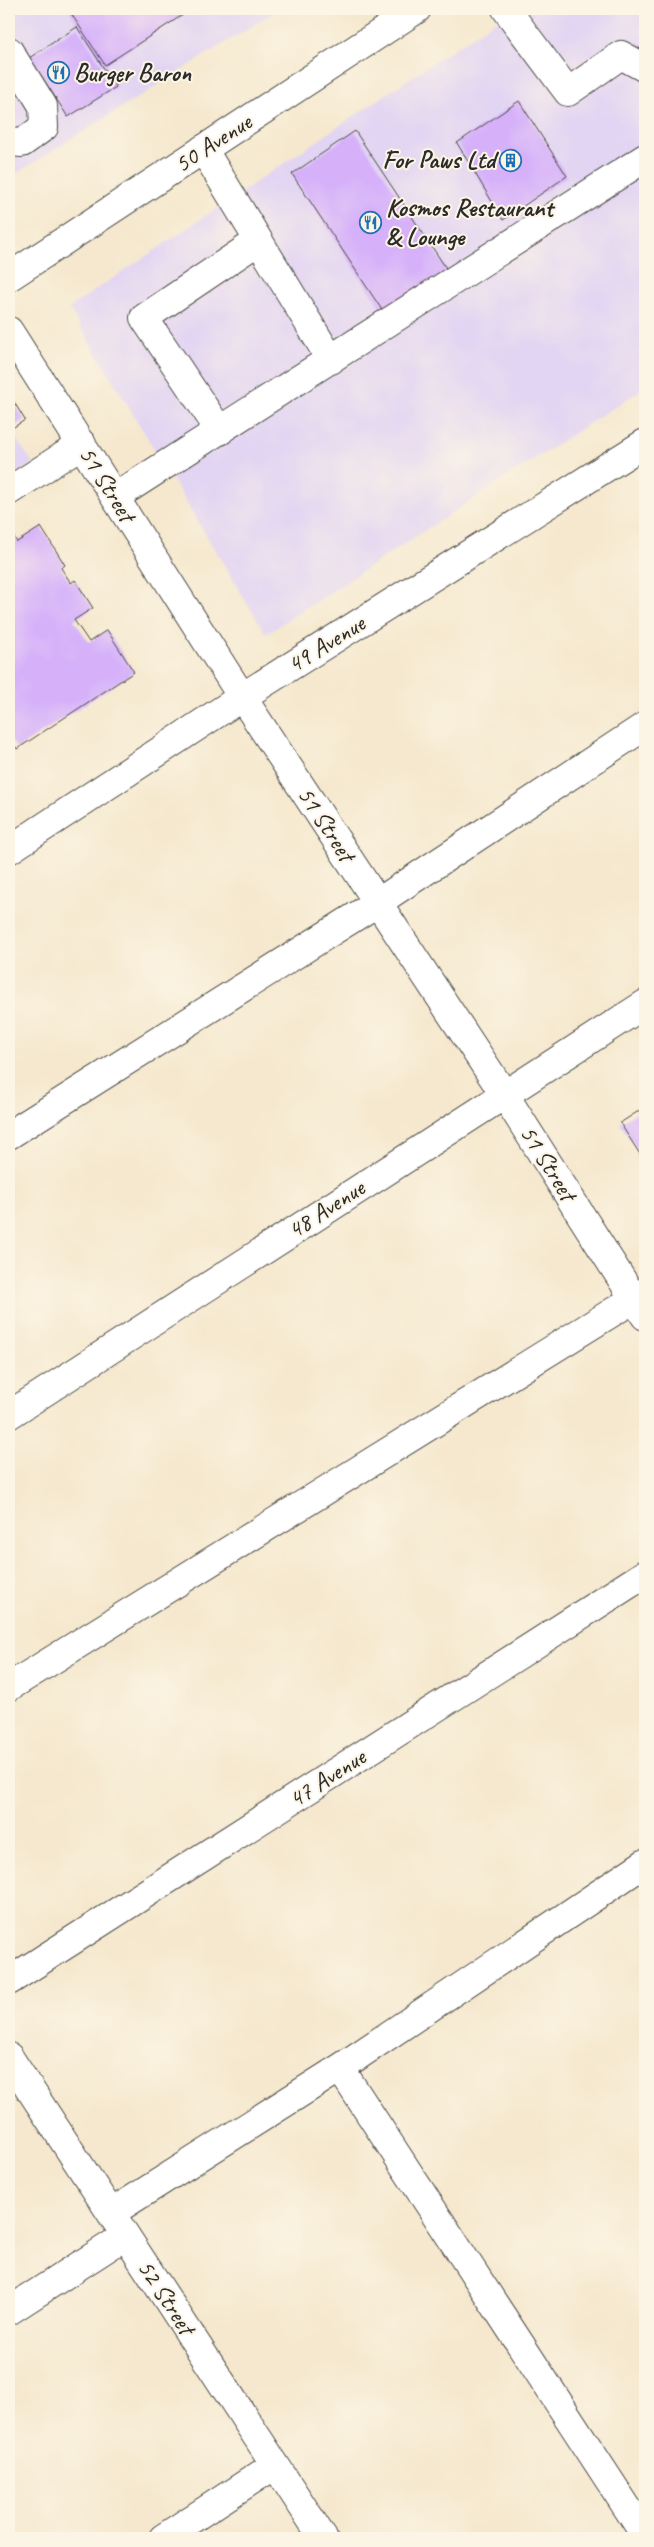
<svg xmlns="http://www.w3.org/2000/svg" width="654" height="2547" font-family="Caveat,sans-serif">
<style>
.built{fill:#e2d4f3}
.building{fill:#d6b1fa}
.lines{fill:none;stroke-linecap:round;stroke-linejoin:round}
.minor-casing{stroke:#494743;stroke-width:30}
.major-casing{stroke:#494743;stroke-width:30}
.minor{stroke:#fff;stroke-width:28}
.major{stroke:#fff;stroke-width:28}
.labels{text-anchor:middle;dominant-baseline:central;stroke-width:4;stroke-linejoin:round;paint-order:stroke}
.poi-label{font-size:25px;font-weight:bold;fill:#2b2b2b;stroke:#fcf5e5;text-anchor:start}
.street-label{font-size:25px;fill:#2b2b2b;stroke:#fcf5e5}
</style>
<rect width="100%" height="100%" fill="#fcf5e5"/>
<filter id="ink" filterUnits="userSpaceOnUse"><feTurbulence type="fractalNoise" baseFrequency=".02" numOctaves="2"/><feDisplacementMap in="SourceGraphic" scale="10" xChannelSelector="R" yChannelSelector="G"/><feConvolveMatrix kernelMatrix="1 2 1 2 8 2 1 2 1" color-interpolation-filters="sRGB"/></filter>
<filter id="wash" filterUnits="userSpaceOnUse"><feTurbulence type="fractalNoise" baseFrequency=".0096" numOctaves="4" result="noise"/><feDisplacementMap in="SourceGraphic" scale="20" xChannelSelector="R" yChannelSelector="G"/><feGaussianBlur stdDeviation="1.12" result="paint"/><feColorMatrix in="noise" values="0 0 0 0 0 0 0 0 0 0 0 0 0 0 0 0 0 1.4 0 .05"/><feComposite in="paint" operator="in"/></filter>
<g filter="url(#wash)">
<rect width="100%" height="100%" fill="#f5e8ce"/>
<path class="built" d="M9 9H279L9 178Z
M513 9H645V387L266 634 69 308Z
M9 429 33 463 9 479Z"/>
<g id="blocks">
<path class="building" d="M68 9H192L105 65Z
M77 27 116 87 68 117 40 74 19 88 9 71Z
M519 101 567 176 503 220 457 143Z
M355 131 448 271 384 313 292 174Z
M9 394 25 420 9 430Z
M41 527 65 565 61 568 71 583 75 580 93 608 74 620 89 642 107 630 134 672 17 749 9 737V535L11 533 17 542Z
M645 1107V1162L620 1123Z"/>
</g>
</g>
<g filter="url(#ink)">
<use href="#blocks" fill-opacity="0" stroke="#494743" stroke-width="1"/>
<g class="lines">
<defs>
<path id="minor" d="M506 9 568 92 621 55 645 68
M9 51 43 106 44 127 22 143 9 142
M203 149 331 360
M9 331 242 697 504 1094 645 1316
M220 431 144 318 258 241
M9 491 82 444
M115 497 645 158
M9 850 242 697 645 443
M9 1135 377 903 645 726
M9 1415 645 1004
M9 1687 645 1292
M9 1981 645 1574
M9 2057 323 2538
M340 2068 645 2535
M111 2213 340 2068 645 1863
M9 2311 125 2236
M163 2538 275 2465"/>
<path id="major" d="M9 277 417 9"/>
</defs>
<use href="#minor" class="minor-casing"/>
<use href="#major" class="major-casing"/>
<use href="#minor" class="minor"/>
<use href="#major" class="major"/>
</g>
</g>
<defs>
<symbol id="restaurant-ring" viewBox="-11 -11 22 22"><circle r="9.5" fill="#fcf5e5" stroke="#1f6fb2" stroke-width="1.5"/><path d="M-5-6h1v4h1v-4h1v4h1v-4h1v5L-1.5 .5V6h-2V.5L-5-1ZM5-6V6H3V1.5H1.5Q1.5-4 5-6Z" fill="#1f6fb2"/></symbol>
<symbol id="building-ring" viewBox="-11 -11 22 22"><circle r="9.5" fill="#fcf5e5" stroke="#1f6fb2" stroke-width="1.5"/><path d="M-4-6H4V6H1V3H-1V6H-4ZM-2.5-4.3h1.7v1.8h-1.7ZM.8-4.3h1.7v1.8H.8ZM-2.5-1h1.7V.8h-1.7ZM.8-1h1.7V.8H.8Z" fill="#1f6fb2"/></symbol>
</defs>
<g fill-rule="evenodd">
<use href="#restaurant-ring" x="46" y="60" width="25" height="25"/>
<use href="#building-ring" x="498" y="148" width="25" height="25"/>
<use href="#restaurant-ring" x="358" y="210" width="25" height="25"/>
</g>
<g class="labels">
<g class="poi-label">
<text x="74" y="73">Burger Baron</text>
<text x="495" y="160" text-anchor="end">For Paws Ltd</text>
<text x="386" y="208">Kosmos Restaurant<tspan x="386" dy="29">&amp; Lounge</tspan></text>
</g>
<g class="street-label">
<text transform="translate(213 143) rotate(-33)">50 Avenue</text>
<text transform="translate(107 484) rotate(58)">51 Street</text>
<text transform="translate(326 644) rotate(-32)">49 Avenue</text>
<text transform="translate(326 824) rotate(57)">51 Street</text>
<text transform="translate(548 1163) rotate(58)">51 Street</text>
<text transform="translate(326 1209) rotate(-33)">48 Avenue</text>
<text transform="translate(327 1778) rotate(-33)">47 Avenue</text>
<text transform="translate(166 2297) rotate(57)">52 Street</text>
</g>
</g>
<rect width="654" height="2547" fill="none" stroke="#fcf5e5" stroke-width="30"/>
</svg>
